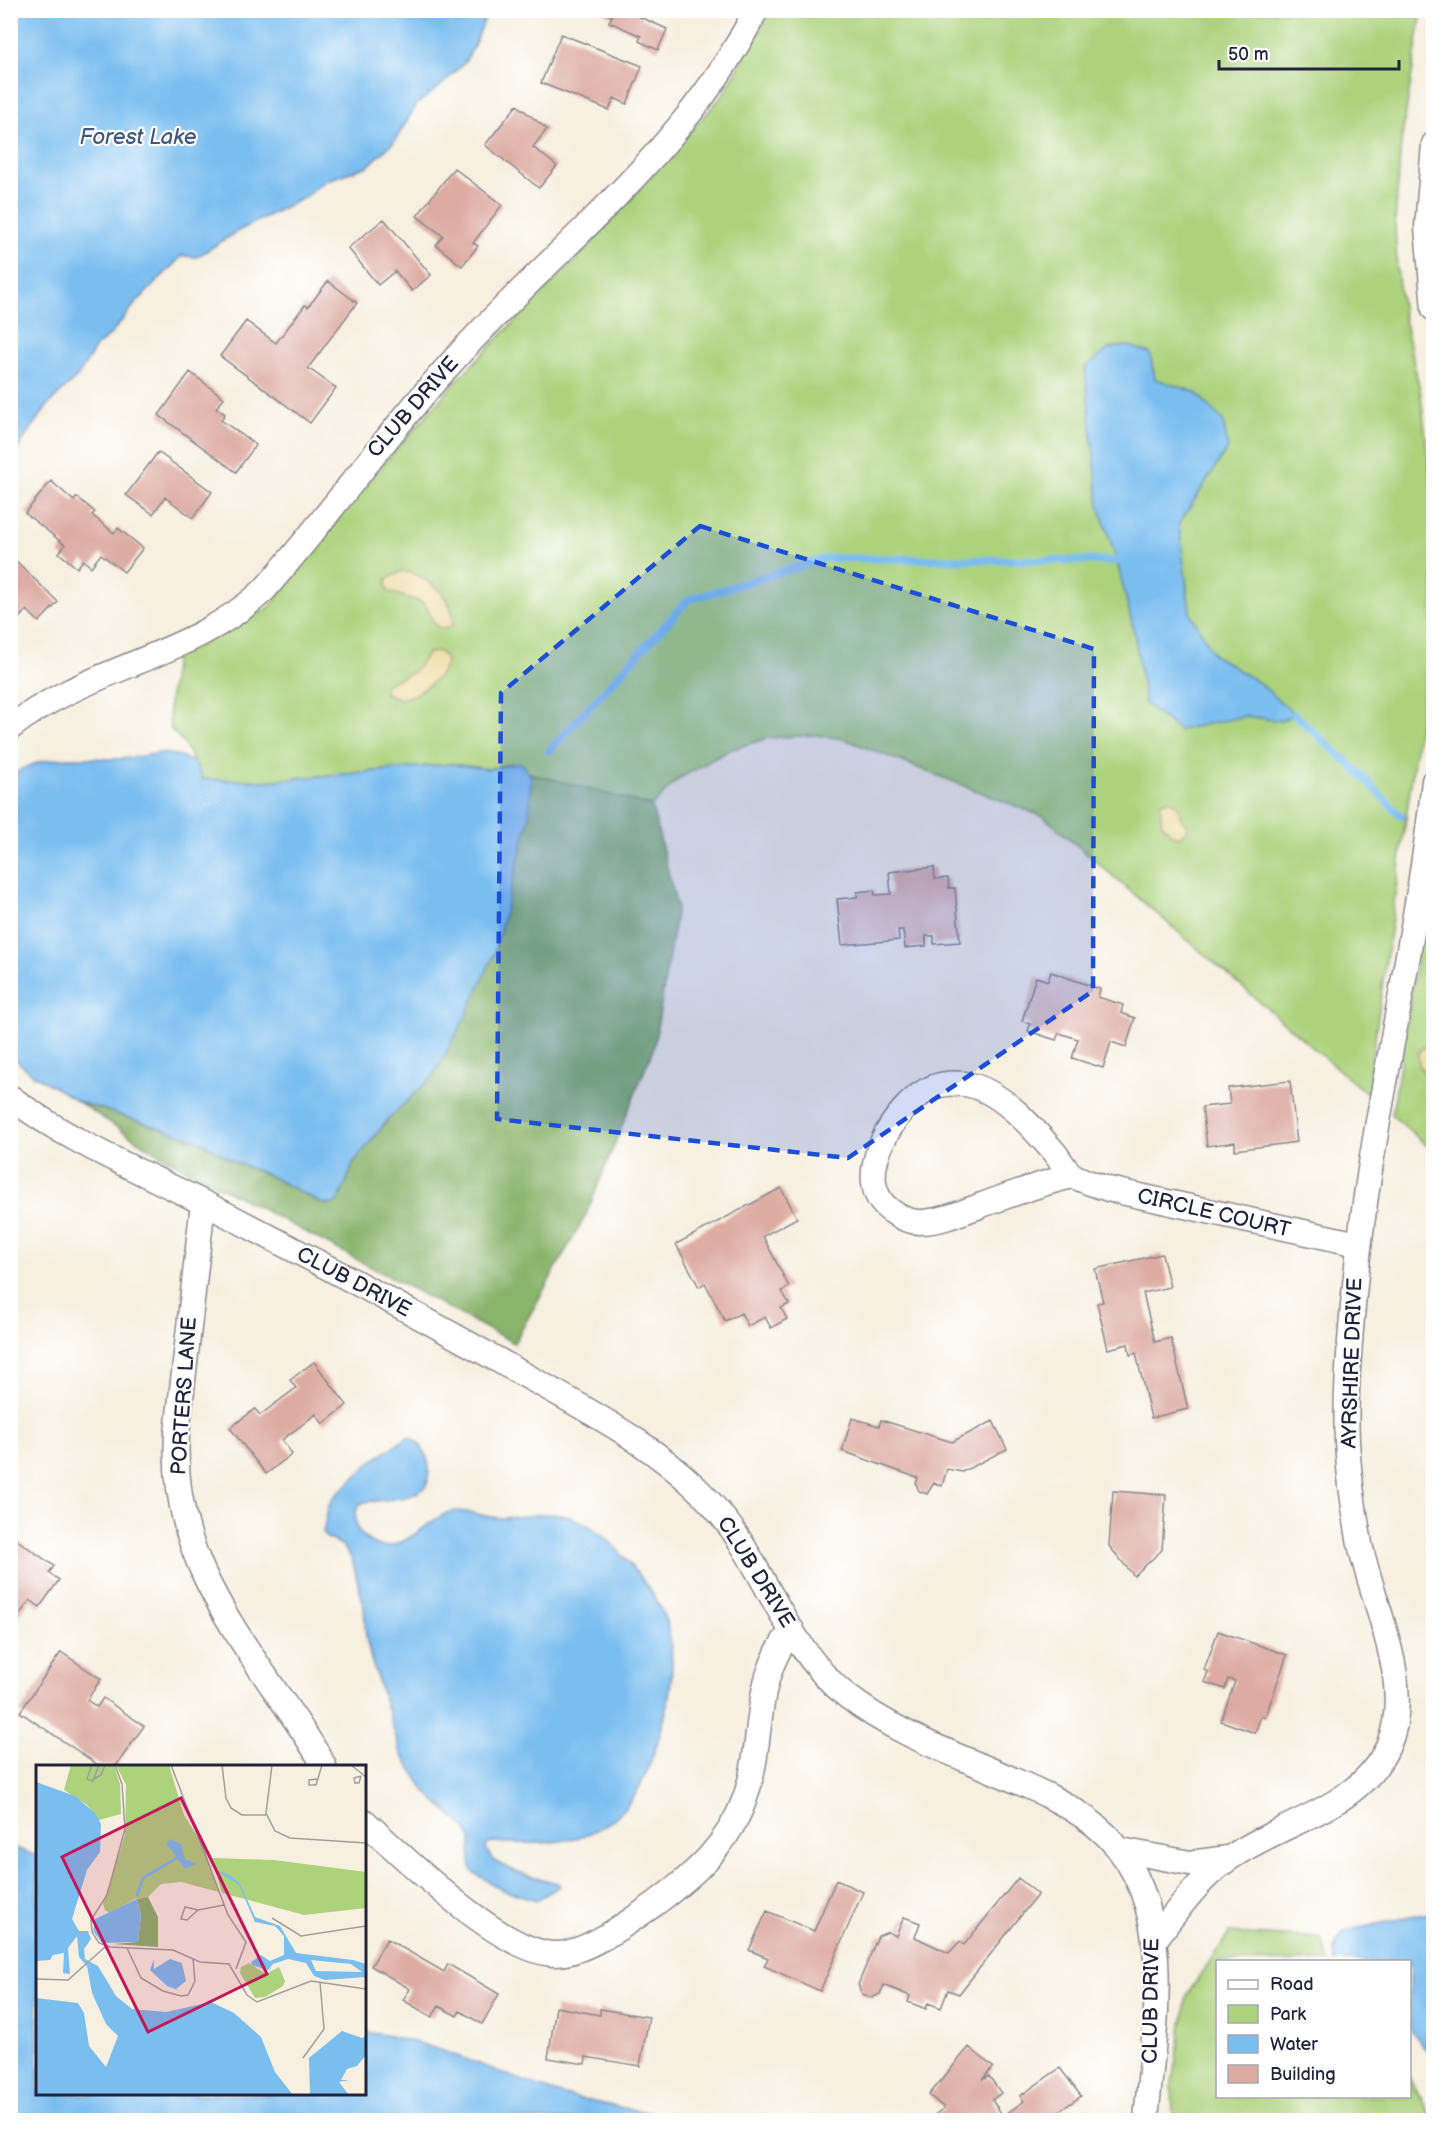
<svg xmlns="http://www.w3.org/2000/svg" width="1444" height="2131" font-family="'Balsamiq Sans',sans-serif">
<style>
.green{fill:#acd27c;stroke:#677a5c;stroke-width:1.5}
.forest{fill:#89b46c;stroke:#566b54;stroke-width:1.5}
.sand{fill:#eeda9e;stroke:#887e6c;stroke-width:1.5}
.water{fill:#7abef0;stroke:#4e7096;stroke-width:1.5}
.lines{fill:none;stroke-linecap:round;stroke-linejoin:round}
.stream{stroke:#7abef0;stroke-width:8}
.building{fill:#ddaba2}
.minor-casing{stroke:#8c888d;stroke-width:27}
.minor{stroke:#fff;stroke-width:24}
.marked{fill:#1d4ed8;fill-opacity:0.2;stroke:#1d4ed8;stroke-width:4.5;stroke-dasharray:12 8;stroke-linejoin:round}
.labels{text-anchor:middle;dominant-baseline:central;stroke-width:4.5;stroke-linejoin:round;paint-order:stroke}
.street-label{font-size:21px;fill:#22223b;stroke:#fff}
.water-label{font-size:22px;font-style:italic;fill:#41597a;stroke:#fff}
.inset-river{fill:none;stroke:#7abef0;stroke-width:3}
.inset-road{fill:none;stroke:#a29d9d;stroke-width:1.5}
.view{fill:#c2185b;fill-opacity:0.15;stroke:#c2185b;stroke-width:3}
.inset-edge{fill:none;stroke:#22223b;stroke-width:3}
</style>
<rect width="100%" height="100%" fill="#fff"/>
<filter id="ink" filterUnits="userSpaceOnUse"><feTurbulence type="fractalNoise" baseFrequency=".0167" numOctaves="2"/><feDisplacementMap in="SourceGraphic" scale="12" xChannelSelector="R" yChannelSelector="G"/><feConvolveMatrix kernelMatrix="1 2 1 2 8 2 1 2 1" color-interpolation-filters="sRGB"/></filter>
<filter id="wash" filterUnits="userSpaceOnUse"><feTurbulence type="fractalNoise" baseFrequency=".008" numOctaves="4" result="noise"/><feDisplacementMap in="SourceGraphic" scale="24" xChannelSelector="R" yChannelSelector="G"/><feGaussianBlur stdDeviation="1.35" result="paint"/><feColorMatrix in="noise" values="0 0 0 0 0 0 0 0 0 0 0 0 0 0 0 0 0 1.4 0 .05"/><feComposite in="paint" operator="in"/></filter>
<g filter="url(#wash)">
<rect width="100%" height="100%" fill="#f7efdf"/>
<path class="green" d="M771 11H1422L1401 143 1395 222 1397 270 1403 314 1421 395 1433 502V601L1426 677 1367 1094 1044 817 844 739 816 735 768 738 729 750 678 779 652 806 529 773 511 763 488 769 451 764 268 781 202 779 184 744 170 728 169 703 175 658 269 608 361 490 457 380 582 253 722 96Z
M1433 871V1151L1392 1115 1420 938Z
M1229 1933 1321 1938 1329 1961 1218 1962V2096H1410V2078L1433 2120H1173L1172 2082 1187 1995Z"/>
<path class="forest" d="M529 773 652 806 677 907 654 1047 586 1215 514 1343 158 1154 77 1101 201 1141 235 1162 266 1174 321 1203 327 1205 339 1199 354 1162 390 1117 433 1076 494 954 529 818Z"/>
<path class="sand" d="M402 571C425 573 459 601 452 626 433 636 432 614 424 603L389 592 386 584 387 579Z
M438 651 446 659C446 677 417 696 401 699L385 693V685L415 671 427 654Z
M1168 800 1178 805 1181 819 1187 825 1186 831 1179 837 1172 835 1162 824 1160 803Z
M1423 1047 1433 1049V1075L1425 1073 1419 1066 1418 1054Z"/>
<path class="water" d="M11 10H488V11L473 48 464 63 442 85 418 103 394 142 368 166 325 181 305 197 238 231 197 257 182 256 136 303 111 334 96 347 78 376 49 404 31 428 11 459Z
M1129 346 1150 353 1155 379 1195 392 1223 420 1228 448 1179 524 1190 612 1214 655 1261 684 1294 714 1281 721 1246 716 1179 730 1145 704 1135 636 1117 561 1099 505 1085 368 1110 348Z
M160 753 181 756 196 764 202 779 268 781 451 764 488 769 519 763 524 765 531 778 529 818 494 954 465 1018 433 1076 390 1117 354 1162 339 1199 332 1205 321 1203 266 1174 235 1162 201 1141 77 1101 32 1074 11 1056V776C42 753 78 758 114 759 129 760 145 755 160 753Z
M408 1437C427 1440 438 1481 420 1491 405 1500 381 1500 364 1502L358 1506C354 1515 355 1524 360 1532 392 1574 431 1510 456 1511 471 1511 486 1518 501 1518 525 1518 550 1509 573 1518 595 1525 615 1546 629 1563 643 1580 659 1600 666 1621 681 1669 664 1730 645 1776 616 1843 557 1847 492 1842L486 1846C488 1869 539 1878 558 1883L560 1886 537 1900 502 1890 473 1872 470 1863 471 1839 465 1828 425 1791 401 1753 371 1659 366 1637 364 1607 352 1559 342 1545 325 1537 323 1532 329 1505 333 1498 372 1461Z
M10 1846 37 1856 38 2094H364L365 2032C427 2040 484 2067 543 2088 589 2105 641 2109 690 2120H11Z
M1433 1912H1434L1433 2059 1410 2029V1962L1334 1961C1334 1951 1337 1939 1345 1931Z"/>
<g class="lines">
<path class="stream" d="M1294 714 1358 772 1401 816
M549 751 688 600 826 558 1117 561"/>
</g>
<g id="blocks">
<path class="building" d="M643 10 640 17 667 29 658 50 639 41 641 36 609 22 612 16 599 11Z
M561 34 642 66 627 104 614 98 609 110 541 83Z
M517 105 547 129 533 147 557 166 539 188 485 145Z
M454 168 502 205 473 243 478 246 462 266 436 245 443 236 417 216Z
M384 219 431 275 412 291 395 271 378 285 348 248Z
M328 281 357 303 308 368 336 388 310 423 220 356 246 321 276 343 305 305 308 307Z
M190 372 224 398 216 408 225 414 221 420 256 445 236 472 159 415Z
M158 452 212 492 193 518 165 497 153 514 126 495Z
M51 481 74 501 77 497 95 512 92 515 114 533 118 528 143 548 124 572 101 554 91 567 83 560 77 568 59 553 65 545 25 513Z
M10 555 58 602 39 622 27 610 10 626Z
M934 867 935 879 948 878 949 888H955L960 942 934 944V936H926V946L905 948 903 930H898L899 940 842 945 837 899 857 897V892L874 890 875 895 891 894 889 872Z
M1051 972 1100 989 1098 997 1123 1005 1121 1013 1135 1018 1126 1047 1111 1042 1103 1068 1072 1058 1078 1039 1059 1033 1056 1040 1028 1031 1030 1024 1022 1021 1036 977 1048 981Z
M1290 1081 1297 1142 1235 1150V1142L1207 1146 1202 1107 1230 1104 1228 1088Z
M781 1188 797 1218 763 1236 789 1287 782 1291 789 1304 781 1308 787 1319 771 1328 765 1317 748 1326 741 1313 725 1321 705 1283 699 1287 676 1244Z
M1162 1254 1170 1287 1143 1293 1155 1342 1171 1338 1188 1409 1151 1418 1136 1353 1130 1355 1128 1344 1108 1349 1097 1303 1103 1302 1095 1269Z
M314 1362 347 1405 323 1424 316 1414 282 1440 292 1454 266 1474 230 1428 255 1409 260 1415 296 1388 290 1380Z
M852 1418 879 1426 881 1420 952 1442 993 1421 1007 1449 962 1472 947 1469 942 1486 934 1483 927 1494 919 1491 916 1484 918 1478 842 1451Z
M1113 1491 1166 1495 1162 1550 1134 1576 1109 1546Z
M10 1535 54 1566 49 1573 59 1580 40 1607 30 1600 10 1628Z
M1218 1631 1287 1655 1265 1718 1261 1716 1255 1733 1221 1721 1235 1681 1228 1679 1225 1689 1204 1682 1208 1672 1204 1670Z
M61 1652 101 1679 87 1700 97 1707 103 1698 144 1726 116 1766H100L20 1712Z
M1018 1878 1038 1894 959 1994 948 1990 941 2008 928 2003 926 2009 908 2002 910 1996 884 1985 880 1994 872 1998 862 1994 858 1985 878 1936 888 1932 896 1936 904 1917 920 1923 915 1937 949 1953 960 1941 964 1945Z
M836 1880 863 1892 820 1991 764 1966 768 1958 749 1950 767 1911 814 1931Z
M387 1939 444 1972 448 1964 499 1994 482 2024 460 2011 457 2016 439 2006 432 2017 403 2000 410 1989 371 1966Z
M556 2007 600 2015V2009L649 2017 640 2066 586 2057 585 2064 548 2058Z
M969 2047 993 2067 982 2080 989 2076 1001 2093 992 2100 1003 2116 1024 2101 1020 2096 1060 2068 1081 2096 1046 2120H937L933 2116 944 2108 929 2095Z"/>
</g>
</g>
<g filter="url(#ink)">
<use href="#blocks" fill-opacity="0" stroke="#8c888d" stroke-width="1.5"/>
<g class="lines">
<defs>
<path id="minor" d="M1434 144 1427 227 1434 309
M10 728C86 667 192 658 264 590 337 507 399 416 476 336 574 233 692 140 756 10
M10 1097C69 1142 141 1171 206 1204 309 1257 411 1311 512 1368 555 1392 599 1415 640 1443 679 1470 714 1500 740 1541 773 1593 797 1657 847 1696 890 1730 944 1750 993 1771 1028 1786 1065 1801 1095 1825 1182 1895 1154 2024 1146 2120
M1072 1176C1041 1183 1012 1194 982 1205 962 1212 941 1222 920 1222 910 1222 899 1217 891 1211 847 1181 896 1101 934 1087 943 1083 955 1083 965 1084 1000 1089 1032 1127 1054 1152 1060 1159 1066 1172 1074 1176 1084 1182 1097 1185 1108 1189L1358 1244
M203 1203 177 1434C171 1539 218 1607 274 1689 292 1715 310 1739 324 1766
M364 1821C405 1858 502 1954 556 1954 586 1954 632 1920 656 1903 695 1874 729 1844 745 1798 766 1738 750 1683 792 1630
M1121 1850 1190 1863 1228 1858
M1154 1941C1176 1912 1197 1881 1227 1860 1279 1822 1360 1810 1388 1746 1415 1686 1373 1605 1360 1544 1354 1511 1349 1476 1347 1442 1345 1396 1349 1351 1353 1306 1368 1129 1415 957 1434 781"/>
</defs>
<use href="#minor" class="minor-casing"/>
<use href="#minor" class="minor"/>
</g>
</g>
<path class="marked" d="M700 526 1094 649 1093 991 848 1158 497 1119 501 693Z"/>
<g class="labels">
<g class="street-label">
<text transform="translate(413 407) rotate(-49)">CLUB DRIVE</text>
<text transform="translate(1214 1213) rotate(13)">CIRCLE COURT</text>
<text transform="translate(354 1282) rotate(28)">CLUB DRIVE</text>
<text transform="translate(1352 1363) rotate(-88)">AYRSHIRE DRIVE</text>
<text transform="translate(184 1396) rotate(-86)">PORTERS LANE</text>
<text transform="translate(756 1572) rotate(58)">CLUB DRIVE</text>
<text transform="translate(1151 2001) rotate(-89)">CLUB DRIVE</text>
</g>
<g class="water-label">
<text x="138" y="137">Forest Lake</text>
</g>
</g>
<g transform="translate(36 1765)">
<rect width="330" height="330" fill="#f7efdf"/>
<path d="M35 0H78L84 19 85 49 63 55 51 40 28 25ZM80 0H133L148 50 168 82 183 127 145 117 125 119 112 132 99 134 74 148 69 145 67 139 89 70 90 20ZM176 93 238 95 330 107V143L268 150 186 128ZM213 198 230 209 243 202 249 216 247 221 229 232 219 233 204 208 205 202Z" fill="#acd27c"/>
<path d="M112 132 122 152V182L77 179 102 177 105 150 101 134Z" fill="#89b46c"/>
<path d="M0 17 39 31 60 49 65 59 64 87 51 105 36 154 43 166H52L55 174 48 184 49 194 62 201 80 231 96 244 130 247 175 237 198 248 225 272 239 307 257 330H0V233L42 238 48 248 53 281 70 302 82 271 70 259 56 228 51 201 43 192 41 171 32 183 34 209 27 208 28 188 17 190 14 195 0 196ZM135 74 145 79 149 94 161 99 149 104 130 78ZM180 105 194 110 204 119 219 152 244 161 260 188 317 195 330 199V212L289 215 278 211 270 198 252 194 237 199 232 205 216 200 215 197 225 190 234 196 248 190V171L239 161 219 157 203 120ZM275 195 315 199 326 207 280 206ZM101 134 105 150 102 177 66 178 57 166 59 154ZM118 194V204L134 194 146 198 150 216 140 224 147 227 131 221 114 205ZM306 266 326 273 330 271V290L321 301 311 304 305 315H313L303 317 313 330H274L273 293Z" fill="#7abef0" fill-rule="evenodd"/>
<path class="inset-river" d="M101 131 107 113 141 93"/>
<path class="inset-road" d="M56 0 51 14 57 16 63 0M79 0 86 19 89 64 71 130 55 155 56 167 63 178 74 182 137 185 164 197 193 199 211 230 221 237 275 216 330 224M135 0 192 150 210 177 200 204M186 0 190 33 195 43 206 50H230M236 0 230 48 239 66 254 73 330 78M315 0 330 12M325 11 318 13 319 18H323L325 11M58 14 65 10 69 0M281 14 273 15V20H280L286 0M162 145 151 155 145 154 149 142 162 145 188 140M236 153 265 171 330 161M91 183 105 213 127 226 145 231 152 230 159 216 157 194M0 214 32 215 69 182M267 293 288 264 284 217"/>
<path class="view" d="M145 33 231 209 112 267 26 92Z"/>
<rect width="330" height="330" class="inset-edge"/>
</g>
<rect width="1444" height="2131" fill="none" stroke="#fff" stroke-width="36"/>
<rect x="1216" y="1960" width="195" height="138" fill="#ffffff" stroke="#a7a7b1" stroke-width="1.5"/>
<rect x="1228" y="1980" width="30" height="9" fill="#ffffff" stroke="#a7a7b1" stroke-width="1.5"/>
<text x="1270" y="1990" font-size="18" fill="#22223b">Road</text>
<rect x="1228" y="2005" width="30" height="18" fill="#acd27c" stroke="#a7a7b1" stroke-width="1.5"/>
<text x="1270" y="2020" font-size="18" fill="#22223b">Park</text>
<rect x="1228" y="2035" width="30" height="18" fill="#7abef0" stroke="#a7a7b1" stroke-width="1.5"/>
<text x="1270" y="2050" font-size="18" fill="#22223b">Water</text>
<rect x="1228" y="2065" width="30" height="18" fill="#ddaba2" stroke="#a7a7b1" stroke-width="1.5"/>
<text x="1270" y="2080" font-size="18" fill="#22223b">Building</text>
<path d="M1219 60v9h180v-9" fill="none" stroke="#22223b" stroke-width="3"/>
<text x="1228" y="60" font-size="18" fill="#22223b" stroke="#ffffff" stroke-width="4.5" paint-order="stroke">50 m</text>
</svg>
